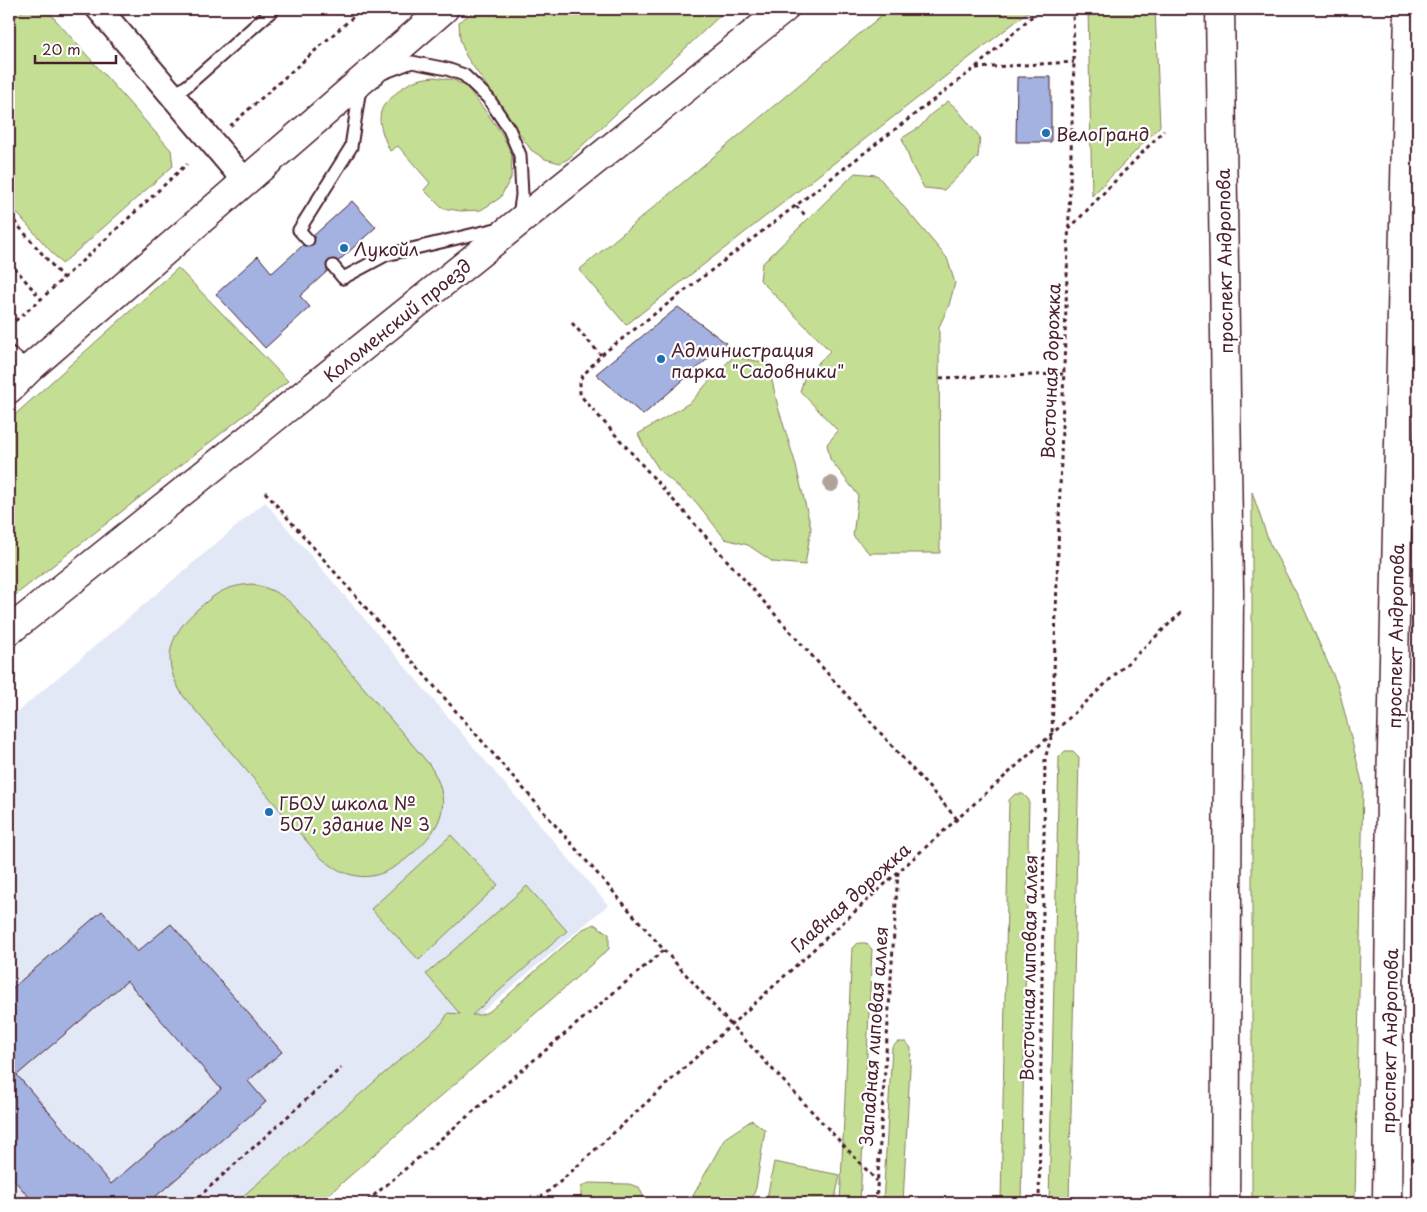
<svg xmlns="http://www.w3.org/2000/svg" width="1427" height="1212" font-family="'Playpen Sans',sans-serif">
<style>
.built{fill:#e3e8f6}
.green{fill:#c4de94;stroke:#877e60}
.building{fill:#a3b2e1;stroke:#4a1f2b;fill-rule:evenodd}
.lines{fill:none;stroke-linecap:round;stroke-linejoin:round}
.lane-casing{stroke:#4a1f2b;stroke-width:15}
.street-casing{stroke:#4a1f2b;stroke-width:28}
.secondary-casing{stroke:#4a1f2b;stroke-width:31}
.primary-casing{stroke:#4a1f2b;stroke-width:31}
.path{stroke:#4a1f2b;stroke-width:3;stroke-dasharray:4 4;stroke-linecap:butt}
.lane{stroke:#fff;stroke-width:11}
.street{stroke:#fff;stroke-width:24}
.secondary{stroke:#fff;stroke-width:28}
.primary{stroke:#fff;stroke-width:28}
.tree{fill:#b0a39b}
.poi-dot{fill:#1f6fb2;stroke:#fff;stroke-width:2}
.labels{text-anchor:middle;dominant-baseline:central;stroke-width:4.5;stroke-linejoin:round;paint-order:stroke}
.poi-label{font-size:18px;fill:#4a1f2b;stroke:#fff;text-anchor:start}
.street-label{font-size:18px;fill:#4a1f2b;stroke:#fff}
</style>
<rect width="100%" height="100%" fill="#fff"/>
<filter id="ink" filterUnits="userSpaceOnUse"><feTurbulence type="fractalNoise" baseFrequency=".02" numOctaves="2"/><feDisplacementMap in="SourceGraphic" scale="10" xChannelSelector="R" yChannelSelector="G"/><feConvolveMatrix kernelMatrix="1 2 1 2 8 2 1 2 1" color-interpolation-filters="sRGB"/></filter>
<g filter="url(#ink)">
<path class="built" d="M265 502 608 905 258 1203H9V719Z"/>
<path class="green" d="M25 9H46L171 150 173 166 62 264 9 204V23Z
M477 9H727L568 159 560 163 545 159 531 150 466 56 460 39 459 22Z
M889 9H1032L626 325 579 270Z
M1088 9H1155L1160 126 1092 196Z
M434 77 454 80 467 87 501 132 512 154 511 178 500 198 481 210 461 211 442 208 424 190 430 183 398 146 390 151C384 138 374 117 385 104 388 100 393 97 396 93 410 81 416 79 434 77Z
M948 101 957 109 980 137 978 157 944 190 924 188 912 166 902 138 920 127 930 115Z
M855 173 877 175 947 258 955 283 949 305 939 327 940 553H869L853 536 858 495 830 459 827 444 838 431 800 391 805 376 830 351 760 280 762 264Z
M178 268 288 381 9 600V420Z
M733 357 768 363 778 407 795 462 811 528 805 565 773 562 748 545 725 539 696 502 660 471 644 446 638 434 691 402 711 379Z
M1252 492 1269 542 1301 602 1338 686 1363 786 1355 1203H1252Z
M252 584C269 588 280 593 292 604L429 764C453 801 444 826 412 854 380 882 353 885 320 857L184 697C161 663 167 636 198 609 217 592 227 586 252 584Z
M1065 751H1073L1079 757 1069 1203H1049L1059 757Z
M1015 794H1023L1029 800 1021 1203H1001L1009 800Z
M451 835 498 885 419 960 371 909Z
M527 886 567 931 472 1015H480L490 1011 583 929 594 924 609 934V949L319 1203H235L442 1023 448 1013 460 1014 426 974Z
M858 943H866L872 949 860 1203H840L852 948Z
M898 1042H906L911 1048 903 1203H883L892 1047Z
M752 1120 765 1130 756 1188 750 1203H689L725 1138Z
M774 1162 840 1175 834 1203H766Z
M589 1183 629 1184 639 1187 645 1200V1203H581V1187Z"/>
<path class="building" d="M1017 77H1051V142H1016Z
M352 201 376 227 300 296 310 307 265 348 216 294 258 256 272 273Z
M678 307 726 343 643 415 596 374Z
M102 911 137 952 171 924 282 1052 248 1081 266 1102 148 1203H34L9 1174V991ZM127 981 221 1089 111 1184 17 1075Z"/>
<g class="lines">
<defs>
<path id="lane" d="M383 73 412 62 447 69 464 75 488 98 509 129 520 155 522 195 519 216
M173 96 188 85 274 9
M308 240 299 230 351 147 360 88
M333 266 343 278 386 255 500 228
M9 352 30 368
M1398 476 1418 478"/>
<path id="street" d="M99 9 245 181"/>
<path id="secondary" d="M9 389 30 368 444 9
M9 631 784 9"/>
<path id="primary" d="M1220 9 1229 591 1225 1203
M1387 1203 1391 791 1409 9"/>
</defs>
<use href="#lane" class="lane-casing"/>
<use href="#street" class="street-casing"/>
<use href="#secondary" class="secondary-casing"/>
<use href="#primary" class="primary-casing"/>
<path class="path" d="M976 68 1074 62
M230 126 362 9
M796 206 806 216
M9 215 63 278
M1069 229 1164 130
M9 261 41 299
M572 323 601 355
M9 326 41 299 187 164
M940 378 1063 374
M265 492 664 950 365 1203
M957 819 580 395V379L601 355 975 68 1040 9
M664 950 731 1025 877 1181
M192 1203 341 1068
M534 1203 561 1181 898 872 1052 734 1184 610
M876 1203 898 872
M1039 1203 1045 759 1052 734 1074 62 1073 9"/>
<use href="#lane" class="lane"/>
<use href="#street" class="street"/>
<use href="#secondary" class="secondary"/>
<use href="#primary" class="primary"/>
</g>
<circle class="tree" cx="831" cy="484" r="8"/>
</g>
<g class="poi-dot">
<circle cx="1046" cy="133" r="5"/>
<circle cx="344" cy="248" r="5"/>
<circle cx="661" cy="359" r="5"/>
<circle cx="269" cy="812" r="5"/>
</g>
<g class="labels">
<g class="poi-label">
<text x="1056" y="133">ВелоГранд</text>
<text x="354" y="248">Лукойл</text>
<text x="671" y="349">Администрация<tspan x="671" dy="21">парка "Садовники"</tspan></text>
<text x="279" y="802">ГБОУ школа №<tspan x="279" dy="21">507, здание № 3</tspan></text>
</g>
<g class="street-label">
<text transform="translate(1224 261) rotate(-91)">проспект Андропова</text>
<text transform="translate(397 320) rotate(-39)">Коломенский проезд</text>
<text transform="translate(1050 371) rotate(-88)">Восточная дорожка</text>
<text transform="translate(1395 636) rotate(-89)">проспект Андропова</text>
<text transform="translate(850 897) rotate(-42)">Главная дорожка</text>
<text transform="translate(1028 968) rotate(-89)">Восточная липовая аллея</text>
<text transform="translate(873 1036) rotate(-86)">Западная липовая аллея</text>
<text transform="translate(1389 1041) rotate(-89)">проспект Андропова</text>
</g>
</g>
<rect width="1427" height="1212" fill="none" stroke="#fff" stroke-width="30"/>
<rect x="15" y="15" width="1397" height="1182" fill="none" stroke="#4a1f2b" stroke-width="2" filter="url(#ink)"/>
<path d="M35 55v8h81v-8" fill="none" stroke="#4a1f2b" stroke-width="2.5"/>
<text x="42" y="55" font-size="15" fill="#4a1f2b" stroke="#ffffff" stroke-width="4" paint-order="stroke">20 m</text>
</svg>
